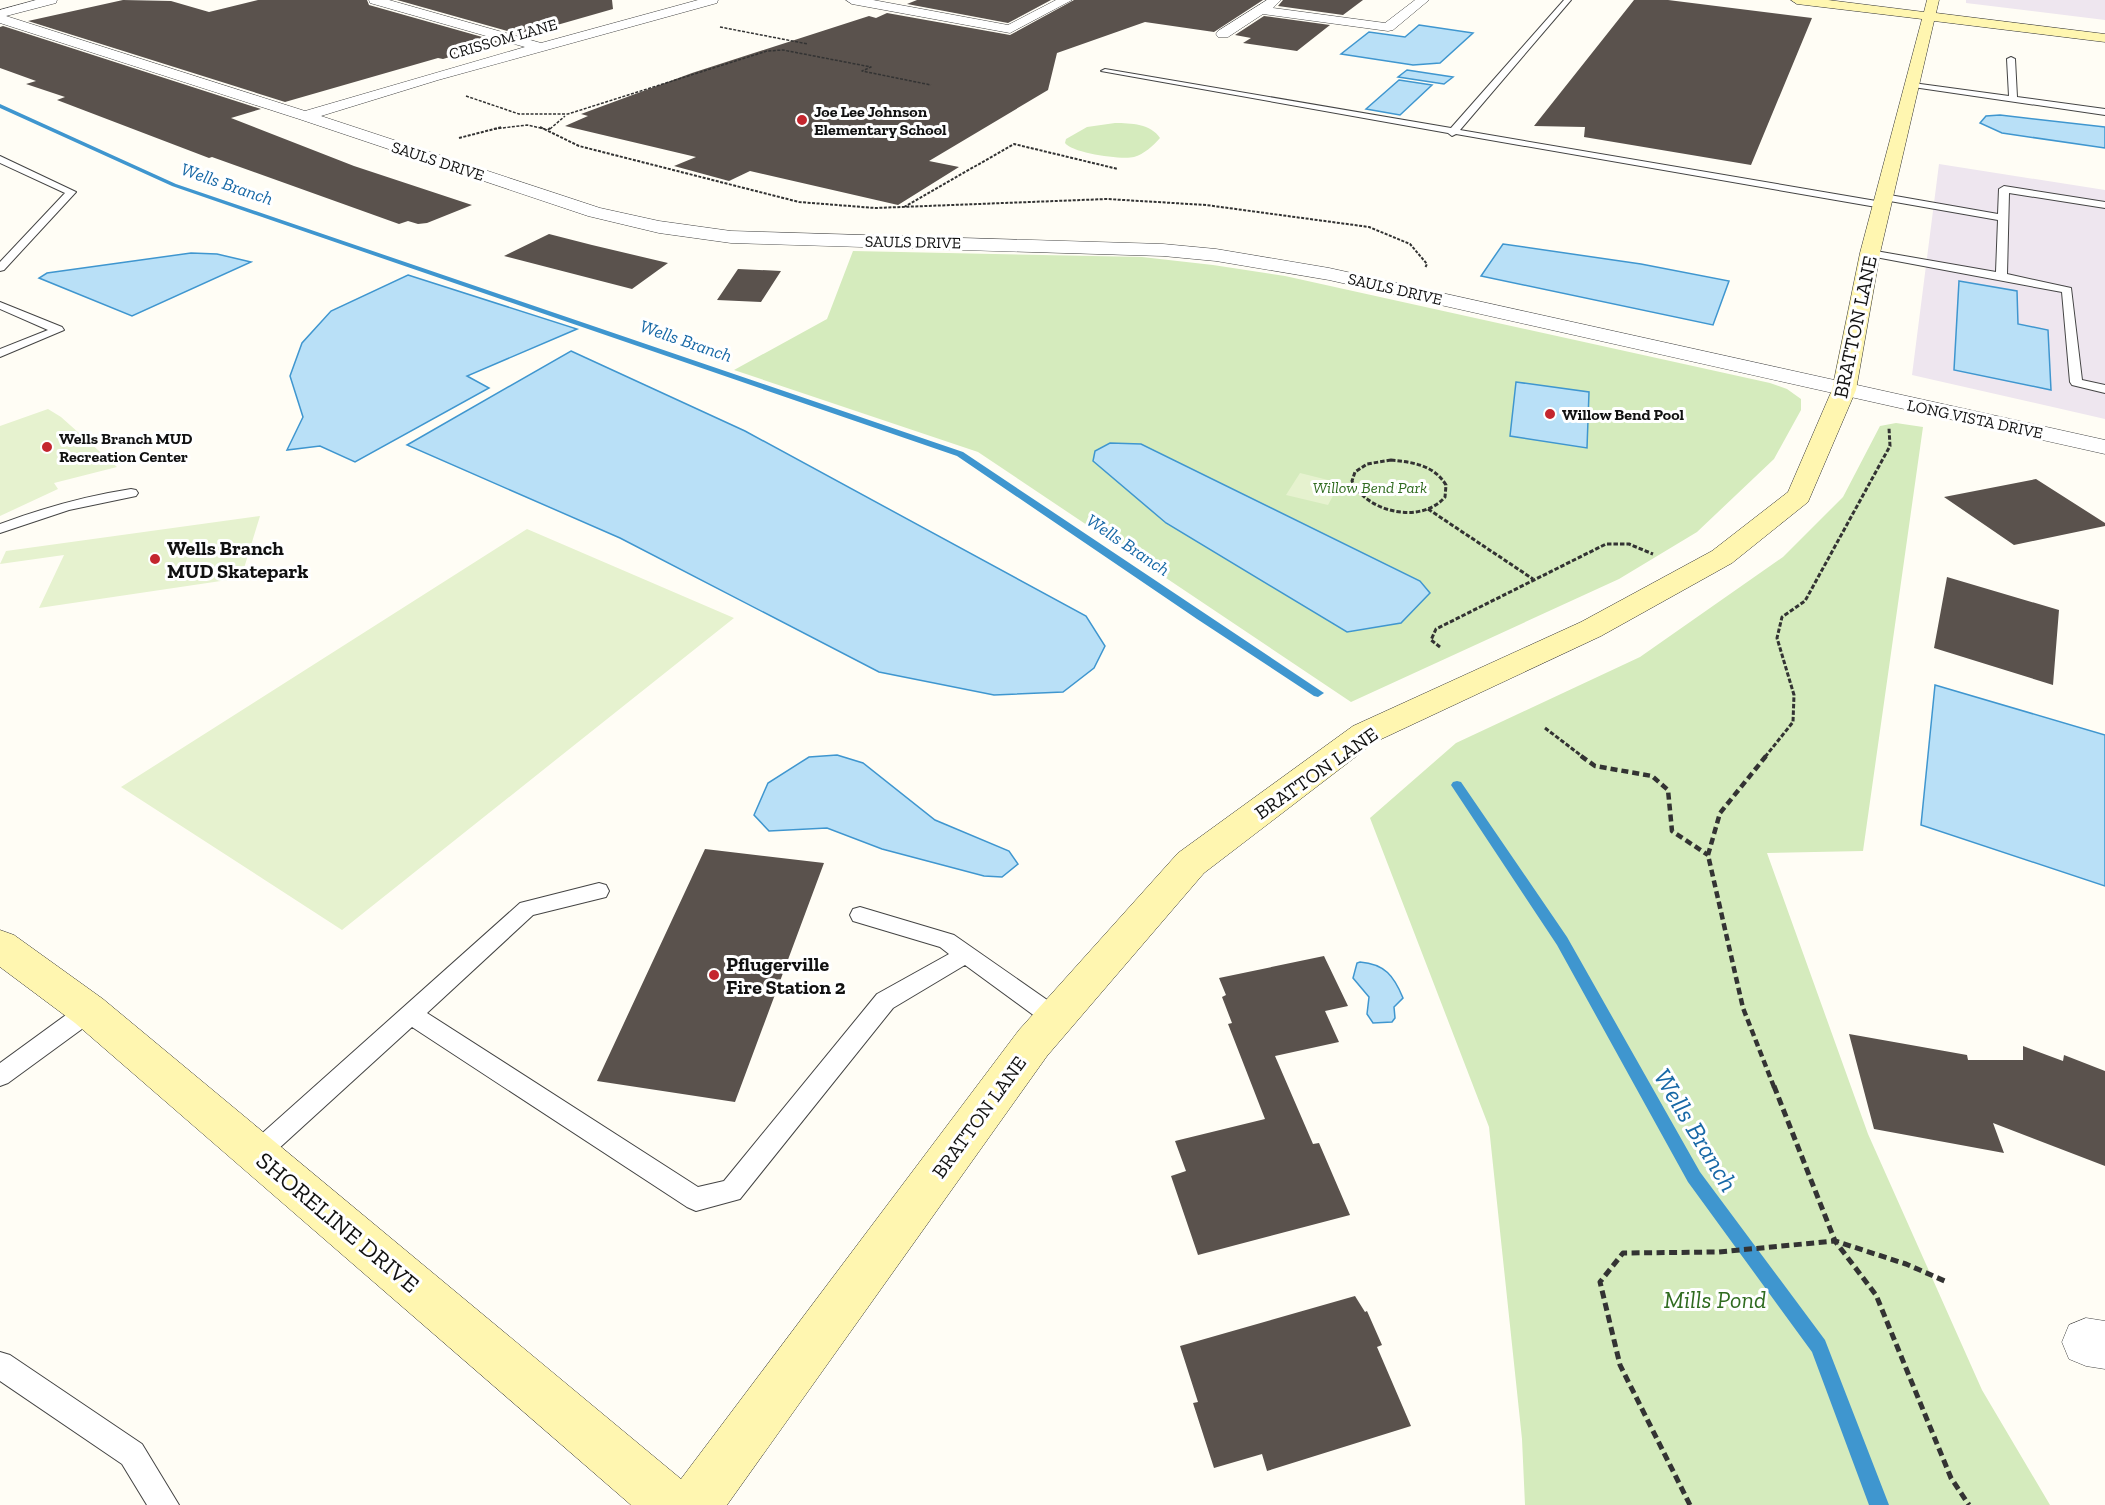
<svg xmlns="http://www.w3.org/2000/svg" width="2105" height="1505" font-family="'Zilla Slab',serif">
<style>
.industrial{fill:#eee6ef}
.green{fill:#d5ebbd}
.pitch{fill:#e6f2cf}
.water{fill:#b9e0f7;stroke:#3f96cf;stroke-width:1.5}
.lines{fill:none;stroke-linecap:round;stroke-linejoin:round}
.stream{fill:#3f96cf;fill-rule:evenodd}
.building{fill:#5a524d}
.lane-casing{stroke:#444;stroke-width:2}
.street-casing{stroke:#444;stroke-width:1}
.secondary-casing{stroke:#333;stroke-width:1}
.path-far4{stroke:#333;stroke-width:1.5;stroke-dasharray:3 1.5;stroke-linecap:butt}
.path-far3{stroke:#333;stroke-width:2;stroke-dasharray:3 1.5;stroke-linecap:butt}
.path-far2{stroke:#333;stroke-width:3;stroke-dasharray:4.5 2;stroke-linecap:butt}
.path-far1{stroke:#333;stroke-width:4.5;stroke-dasharray:7 4;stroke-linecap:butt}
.path{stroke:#333;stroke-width:5;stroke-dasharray:8 4.5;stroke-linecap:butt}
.lane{fill:#fff;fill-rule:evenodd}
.street{fill:#fff;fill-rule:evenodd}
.secondary{fill:#fff6b0;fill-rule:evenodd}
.poi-dot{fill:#c4262e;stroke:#fff;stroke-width:2}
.labels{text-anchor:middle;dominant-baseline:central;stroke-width:6;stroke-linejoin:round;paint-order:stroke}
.far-street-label{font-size:16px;fill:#111;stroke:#fff}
.far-poi-label{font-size:16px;font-weight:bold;fill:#111;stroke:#fff;text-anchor:start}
.far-park-label{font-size:16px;font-style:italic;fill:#2f6b1f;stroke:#fff}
.far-water-label{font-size:18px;font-style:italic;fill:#1768a6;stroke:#fff}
.street-label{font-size:20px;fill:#111;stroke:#fff}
.poi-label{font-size:20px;font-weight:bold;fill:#111;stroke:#fff;text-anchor:start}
.near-street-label{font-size:24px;fill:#111;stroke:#fff}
.near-park-label{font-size:24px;font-style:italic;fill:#2f6b1f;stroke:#fff}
.near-water-label{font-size:26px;font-style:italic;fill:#1768a6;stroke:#fff}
</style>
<rect width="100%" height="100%" fill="#fffdf5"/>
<path class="industrial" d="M1966 0H2105V20L1966 3Z
M1939 164 2105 190V419L1912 375Z"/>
<path class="green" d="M1115 123C1131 123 1151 124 1160 138 1153 146 1144 154 1134 157 1121 160 1072 153 1065 143L1066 139 1087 127Z
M853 251 1142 257 1213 265 1285 276 1770 383 1787 389 1801 399V410L1774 459 1697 532 1619 579 1351 702 978 452 734 370 827 319Z
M1896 423 1923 427 1863 851 1767 853 1868 1134 1982 1390 2050 1505H1525L1522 1439 1489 1127 1370 818 1456 743 1640 657 1783 557 1843 497 1880 426Z"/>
<path class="pitch" d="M48 409 61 417 117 467 54 483 58 489 0 516V426Z
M1300 473 1340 483 1328 505 1286 495Z
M260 516 241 578 39 608 64 555 0 564 6 551Z
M527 529 734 618 342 930 121 787Z"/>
<path class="water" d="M1419 25 1473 33 1440 63 1413 65 1341 54 1369 32 1405 37Z
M1407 70 1453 77 1444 84 1398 77Z
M1399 80 1432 85 1400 115 1366 109Z
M2000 115 2105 127V148L2002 133 1980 123 1986 116Z
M1503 244 1641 264 1729 281 1713 325 1481 276Z
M191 253 217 254 251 262 132 316 39 278 47 273Z
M408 275 577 329 467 376 489 388 355 462 320 446 287 450 303 417 290 376 302 343 331 311Z
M1959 281 2017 291 2018 324 2048 330 2051 390 1954 370Z
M571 351 745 431 1086 616 1105 646 1094 668 1063 692 994 695 879 672 620 538 407 445Z
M1516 382 1589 392 1587 448 1510 436Z
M1110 443 1141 444 1420 581 1430 593 1401 623 1347 632 1166 523 1093 461 1095 451Z
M1935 685 2105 735V886L1921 825Z
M837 755 863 763 935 820 1009 851 1018 864 1002 877 984 876 882 849 827 828 769 831 754 815 768 783 809 757Z
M1360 962C1385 964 1394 976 1403 998L1394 1007 1395 1018 1392 1022 1373 1023 1367 1014 1369 997 1353 978 1357 963Z"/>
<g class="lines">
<path class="stream" d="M0 104 176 184 963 452 1324 693 1318 697 1314 696 1197 619 957 456 172 186 0 108Z
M1457 781 1461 782 1567 937 1700 1172 1825 1340 1889 1505H1869L1812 1352 1688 1182 1557 945 1453 788 1451 785 1453 782Z"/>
</g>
<path class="building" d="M123 0 171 1 209 12 258 0H367L369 5 500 42 443 59 438 58 285 102 28 21Z
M397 0H612L613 9 522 35Z
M917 0H1051L1008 23 907 4Z
M1074 0H1263L1214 32 1145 22 1057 53 1048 90 929 161 959 167 898 205 750 171 729 181 674 166 696 157 565 126 588 116 581 114 692 73 869 16 876 18 887 13 1010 35Z
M1283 0H1363L1343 15 1278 6Z
M1634 0H1668L1812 18 1751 165 1584 137 1585 127 1534 126Z
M1264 16 1330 25 1297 51 1243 43 1251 38 1235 35Z
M3 26 261 109 231 118 354 166 472 205 427 223 418 224 408 221 399 224 212 157 209 158 57 100 65 97 26 84 36 81 0 68V27Z
M549 234 592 245 668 263 632 289 504 256Z
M738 269 781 271 761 302 717 300Z
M2036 479 2105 523V526L2014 545 1944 497Z
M1947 577 2059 610 2053 685 1934 648Z
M705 849 824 863 735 1102 597 1081Z
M1324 956 1348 1006 1325 1011 1339 1042 1275 1056 1313 1144 1319 1143 1350 1215 1198 1255 1171 1176 1186 1171 1175 1141 1265 1119 1228 1024 1232 1023 1222 997 1226 995 1219 978Z
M1849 1034 1967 1055 1968 1060H2023V1046L2063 1061 2064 1055 2105 1071V1166L1993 1123 2004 1153 1874 1129Z
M1355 1296 1365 1312 1367 1311 1382 1345 1377 1347 1411 1426 1267 1471 1262 1454 1214 1468 1193 1403 1198 1402 1180 1346Z"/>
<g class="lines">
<defs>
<path id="lane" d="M1564 0H1571L1460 130 1882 202 1887 205 1882 208 1456 134 1452 136 1448 133 1101 71 1105 69 1451 128Z
M2011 57 2015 59 2017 97 2105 109V115L1913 87 1909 85 1913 83 2009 96 2007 59Z
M0 156 76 192 4 270 0 271V262L65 193 0 163Z
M2004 186 2105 202V208L2009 193 2007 274 2071 288 2082 380 2105 385V393L2072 385 2070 382 2062 292 1870 256 1865 253 1870 250 1996 272 1998 220 1884 200 1879 197 1884 194 1998 214 1999 189Z
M0 302 62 327 64 330 0 357V349L48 330 0 309Z
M131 489 136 490 138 493 136 496 69 510 0 533V524C43 508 86 496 131 489Z
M599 883 606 885 609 891 606 897 533 915 427 1013 698 1187 724 1181 877 994 949 954 940 947 853 921 850 915 853 909 860 907 954 935 1063 1011 1066 1018 1063 1025 1055 1027 1047 1025 965 965 893 1008 740 1199 696 1211 687 1207 412 1027 265 1161 257 1164 249 1161 245 1153 249 1145 520 903Z
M89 1002 97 1004 100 1011 97 1018 8 1083 0 1086V1063L81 1004Z
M0 1352 10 1355 142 1444 179 1505H147L122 1464 0 1381Z"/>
<path id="street" d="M36 0H57L56 3 6 16 305 111 525 47 370 3 369 0H389L541 43 698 0H718L717 3 438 80 321 116 600 208 659 221 731 231 1163 244 1216 249 1329 268 2105 440V454L1329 280 1216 261 1163 256 731 243 659 233 588 216 299 119 0 23V10Z
M846 0H873L1008 25 1056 0H1072L1010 33 852 4Z
M1267 0H1281L1273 8 1385 23 1415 0H1429L1393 30 1388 31 1263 14 1228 37H1218L1216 34 1218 31Z
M2086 1318 2105 1321V1369L2086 1366 2069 1359 2062 1342 2069 1325Z"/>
<path id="secondary" d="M1791 0H1828L1924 12 1927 0H1939L1936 13 2105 34V42L1934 21 1880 253 1856 390 1808 502 1732 563 1601 636 1375 742 1204 873 1047 1056 727 1505H631L75 1023 0 967V930L14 935 103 999 681 1479 1019 1030 1178 853 1353 726 1581 622 1712 551 1788 492 1832 390 1860 253 1922 19 1797 4Z"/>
</defs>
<use href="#lane" class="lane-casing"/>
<use href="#street" class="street-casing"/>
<use href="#secondary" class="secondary-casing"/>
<path class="path-far4" d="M720 27 808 44
M466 96 519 114H568L767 51 783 50 871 67 862 71 931 85
M494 129 527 125 545 129
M550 129 565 116"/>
<path class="path-far3" d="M540 127 579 146 799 202 875 208 1107 199 1206 205 1369 227 1410 244 1427 264 1425 268
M548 130 551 127
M459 138 502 127
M904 207 1014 144 1118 169"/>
<path class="path-far2" d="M1391 460C1412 462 1434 465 1446 485L1445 497C1421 525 1366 512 1352 481L1355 472 1367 464Z
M1428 509 1533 579
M1440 647 1431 640 1436 629 1606 544H1629L1653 554
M1545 728 1583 757
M1765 757 1793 722 1794 695 1777 638 1782 617 1805 601 1890 446 1889 428"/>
<path class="path-far1" d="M1581 756 1595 766 1652 776 1668 790 1672 831 1708 855
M1766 756 1720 813 1708 855 1743 1008 1774 1087"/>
<path class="path" d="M1774 1086 1835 1241 1876 1295 1951 1478 1969 1505
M1690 1505 1620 1365 1600 1282 1623 1253 1718 1252 1835 1241 1906 1264 1947 1282"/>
<use href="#lane" class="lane"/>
<use href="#street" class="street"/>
<use href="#secondary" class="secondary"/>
</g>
<g class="poi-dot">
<circle cx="802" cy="120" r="6"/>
<circle cx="1550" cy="414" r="6"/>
<circle cx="47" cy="447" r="6"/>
<circle cx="155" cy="559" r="6"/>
<circle cx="714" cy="975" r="6"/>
</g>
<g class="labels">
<g class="far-street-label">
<text transform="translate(503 39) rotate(-16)">CRISSOM LANE</text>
<text transform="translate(438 161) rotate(18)">SAULS DRIVE</text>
<text transform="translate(913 242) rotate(1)">SAULS DRIVE</text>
<text transform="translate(1395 289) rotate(13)">SAULS DRIVE</text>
<text transform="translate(1975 419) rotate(12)">LONG VISTA DRIVE</text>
</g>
<g class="far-poi-label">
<text x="814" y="111">Joe Lee Johnson<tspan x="814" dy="18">Elementary School</tspan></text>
<text x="1562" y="414">Willow Bend Pool</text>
<text x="59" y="438">Wells Branch MUD<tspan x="59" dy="18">Recreation Center</tspan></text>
</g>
<g class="far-park-label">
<text x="1370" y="487">Willow Bend Park</text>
</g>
<g class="far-water-label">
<text transform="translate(227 184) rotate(19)">Wells Branch</text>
<text transform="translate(686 341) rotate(19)">Wells Branch</text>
<text transform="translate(1128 545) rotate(34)">Wells Branch</text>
</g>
<g class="street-label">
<text transform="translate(1855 327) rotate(-78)">BRATTON LANE</text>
<text transform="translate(1316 773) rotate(-35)">BRATTON LANE</text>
<text transform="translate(979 1117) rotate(-54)">BRATTON LANE</text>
</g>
<g class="poi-label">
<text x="167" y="548">Wells Branch<tspan x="167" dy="23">MUD Skatepark</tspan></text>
<text x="726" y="964">Pflugerville<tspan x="726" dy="23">Fire Station 2</tspan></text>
</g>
<g class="near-street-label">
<text transform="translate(338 1222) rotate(40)">SHORELINE DRIVE</text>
</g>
<g class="near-park-label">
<text x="1715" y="1299">Mills Pond</text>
</g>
<g class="near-water-label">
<text transform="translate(1696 1130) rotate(59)">Wells Branch</text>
</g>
</g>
</svg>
